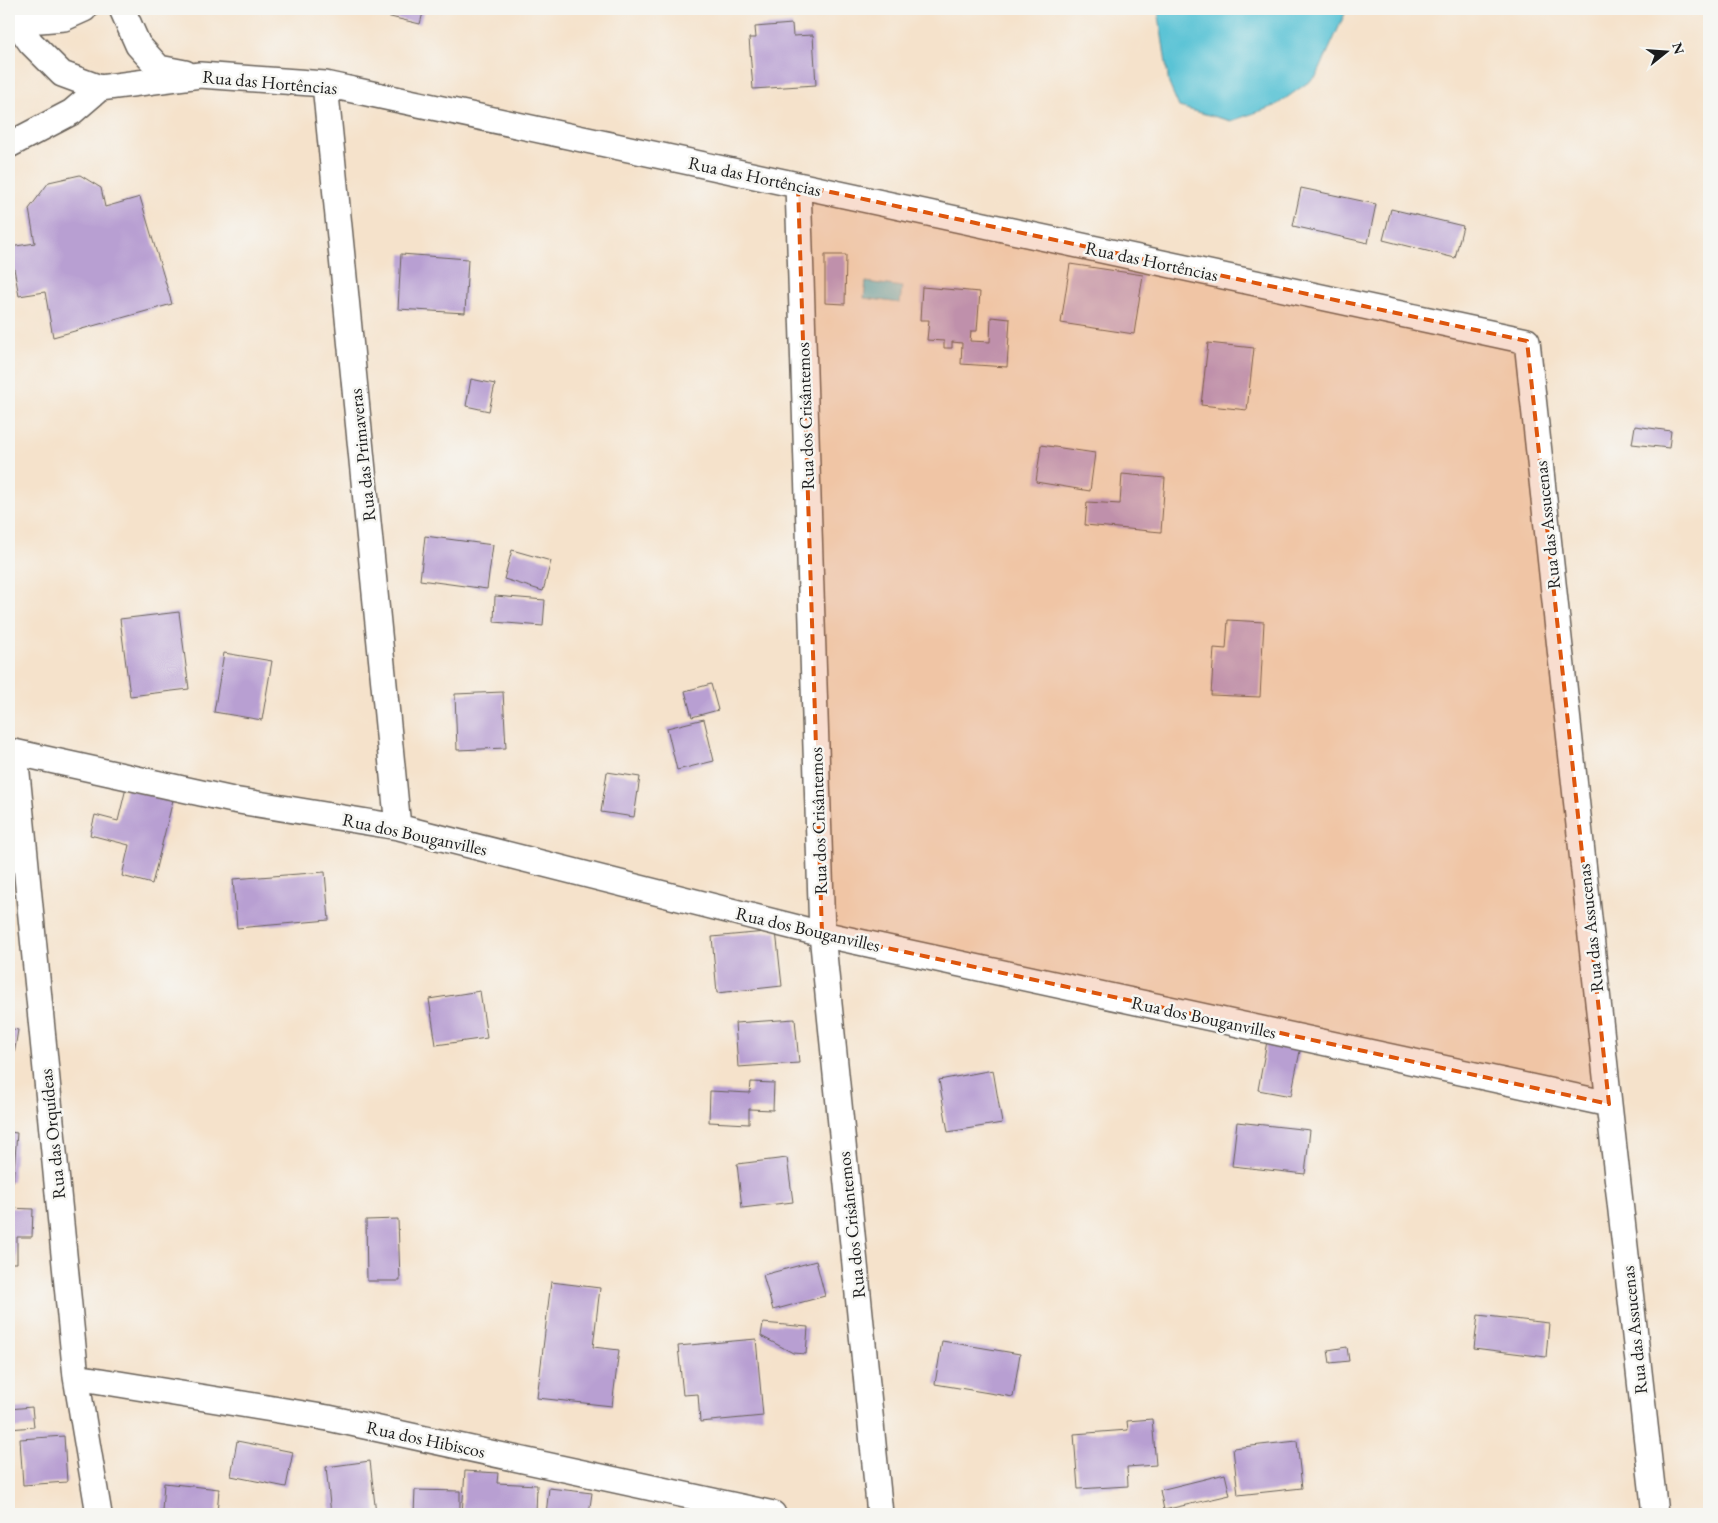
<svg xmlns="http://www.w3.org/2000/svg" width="1718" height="1523" font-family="'EB Garamond',serif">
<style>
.water{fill:#5ac3d5;stroke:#3b7078}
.building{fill:#b89fd2}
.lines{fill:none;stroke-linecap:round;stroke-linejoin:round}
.street-casing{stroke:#686159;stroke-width:28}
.street{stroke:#fff;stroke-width:25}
.marked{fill:#de560d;fill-opacity:0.2;stroke:#de560d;stroke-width:4;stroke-dasharray:10 6;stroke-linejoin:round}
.labels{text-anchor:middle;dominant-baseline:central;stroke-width:5;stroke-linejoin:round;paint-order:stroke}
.street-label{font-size:18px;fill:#1c1c1c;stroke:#f6f6f2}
</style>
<rect width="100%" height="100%" fill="#f6f6f2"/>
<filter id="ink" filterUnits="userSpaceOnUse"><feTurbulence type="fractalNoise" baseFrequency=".02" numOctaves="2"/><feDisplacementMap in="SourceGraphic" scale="10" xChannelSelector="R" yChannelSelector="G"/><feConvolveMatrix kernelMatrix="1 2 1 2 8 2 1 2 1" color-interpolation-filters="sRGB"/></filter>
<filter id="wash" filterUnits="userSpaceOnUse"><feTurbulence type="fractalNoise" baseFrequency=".0096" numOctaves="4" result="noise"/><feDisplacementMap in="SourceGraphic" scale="20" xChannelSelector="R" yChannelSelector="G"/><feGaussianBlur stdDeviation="1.12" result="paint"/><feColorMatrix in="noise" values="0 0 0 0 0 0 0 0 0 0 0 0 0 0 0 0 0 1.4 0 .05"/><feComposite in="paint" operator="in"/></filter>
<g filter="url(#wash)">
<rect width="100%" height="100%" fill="#f5e2cb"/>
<path class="water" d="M1158 9H1347L1317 76 1275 106 1231 121 1179 107 1169 84Z
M866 282 902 287 900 303 864 298Z"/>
<g id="blocks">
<path class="building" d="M384 9H424L420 24 382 15Z
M792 24 793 36 813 35 816 85 753 89 749 38H756L755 27Z
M80 175 101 188 105 207 140 197 172 304 53 337 45 292 19 296 10 247 35 243 29 209 49 182Z
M1301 188 1376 204 1368 243 1293 226Z
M1391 209 1463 226 1455 258 1383 240Z
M401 254 468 259 465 313 398 309Z
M825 255H846L845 304 825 303Z
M1070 264 1143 275 1134 334 1061 323Z
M922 287 980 292 977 331H971L970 341 990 342 991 317 1010 319 1007 367 961 364 962 343 952 342V348H944V341L927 340 929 320H920Z
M1208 343 1254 348 1247 410 1201 405Z
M471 379 495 384 489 411 466 406Z
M1635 426 1671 431 1669 448 1632 444Z
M1041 445 1095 453 1090 491 1036 482Z
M1122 474 1165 478 1161 532 1085 525 1087 502 1120 504Z
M425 536 493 545 487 589 420 580Z
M512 550 551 561 543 591 504 579Z
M495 596 545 600 543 626 494 622Z
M179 612 189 689 130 696 120 619Z
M1228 620 1264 622 1260 697 1211 695 1214 648 1226 649Z
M224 653 272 661 262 720 214 712Z
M711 684 718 710 692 717 685 691Z
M503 692 506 748 457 750 455 694Z
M704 719 714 761 677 770 667 728Z
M607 772 640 777 634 817 601 812Z
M126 788 173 800 152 884 122 876 129 845 90 835 95 815 118 821Z
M325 872 329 920 237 928 233 879Z
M776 931 782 986 717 993 712 937Z
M480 991 487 1038 436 1045 429 999Z
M795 1019 799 1063 738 1067 735 1023Z
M9 1028 18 1030 10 1080H9Z
M1267 1041 1301 1046 1291 1096 1258 1090Z
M993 1070 1002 1123 948 1132 939 1080Z
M751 1082 774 1083 773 1110 749 1109V1124L709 1122 710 1091 750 1093Z
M1237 1122 1310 1130 1305 1174 1232 1166Z
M9 1132 17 1133 13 1182H9Z
M787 1158 793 1202 742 1208 737 1164Z
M9 1208 33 1209 32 1237H17V1263H9Z
M398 1219 400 1281H367L366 1220Z
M816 1261 825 1296 773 1310 763 1275Z
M551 1282 600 1288 593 1347 619 1350 612 1406 537 1398Z
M1478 1315 1549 1323 1546 1357 1474 1348Z
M763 1323 808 1327 806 1354 793 1353 761 1336Z
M756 1339 763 1416 700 1422 698 1394 683 1395 678 1346Z
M942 1341 1020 1354 1013 1397 935 1384Z
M1347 1347 1349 1361 1330 1363 1328 1350Z
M32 1407 34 1427 9 1429V1409Z
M1152 1419 1156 1465 1127 1467 1128 1486 1078 1489 1074 1434 1128 1430 1127 1421Z
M64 1436 67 1482 23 1485 20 1439Z
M237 1441 293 1452 286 1487 231 1476Z
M1297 1441 1302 1488 1238 1495 1233 1448Z
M370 1461 376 1514H331L326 1467Z
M465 1471 498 1473 497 1483 537 1485 536 1514H462Z
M1225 1474 1230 1495 1164 1510 1160 1490Z
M164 1483 219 1489 217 1514H190L162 1511Z
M549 1488 592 1493 589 1514H546Z
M415 1490 460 1491V1514H414Z"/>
</g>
</g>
<g filter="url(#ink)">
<use href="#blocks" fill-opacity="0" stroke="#686159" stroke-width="1"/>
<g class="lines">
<defs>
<path id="street" d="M14 9 40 20 64 18 84 9
M122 9 138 45 159 68 185 73
M9 12 31 43 62 74 100 88 200 75 325 84 1527 341 1609 1104 1655 1514
M325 84 398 827
M9 145 72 112 100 88
M798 185 822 934 880 1514
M9 751 233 800 398 827 822 934 1609 1104
M15 753 76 1377 99 1514
M76 1377 328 1418 773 1514"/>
</defs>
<use href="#street" class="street-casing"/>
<use href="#street" class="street"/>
</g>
</g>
<path class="marked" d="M798 185 1527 341 1609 1104 822 934Z"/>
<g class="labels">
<g class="street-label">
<text transform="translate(270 82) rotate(5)">Rua das Hortências</text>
<text transform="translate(755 176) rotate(12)">Rua das Hortências</text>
<text transform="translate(1152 261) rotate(12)">Rua das Hortências</text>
<text transform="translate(805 416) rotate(-92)">Rua dos Crisântemos</text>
<text transform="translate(362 455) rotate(-96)">Rua das Primaveras</text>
<text transform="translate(1547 525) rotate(-96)">Rua das Assucenas</text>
<text transform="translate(818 821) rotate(-92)">Rua dos Crisântemos</text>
<text transform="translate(415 834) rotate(12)">Rua dos Bouganvilles</text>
<text transform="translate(1590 928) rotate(-96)">Rua das Assucenas</text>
<text transform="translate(808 929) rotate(13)">Rua dos Bouganvilles</text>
<text transform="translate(1204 1017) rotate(12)">Rua dos Bouganvilles</text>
<text transform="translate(52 1134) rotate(-96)">Rua das Orquídeas</text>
<text transform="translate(851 1225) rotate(-96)">Rua dos Crisântemos</text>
<text transform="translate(1634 1330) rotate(-96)">Rua das Assucenas</text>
<text transform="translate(426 1439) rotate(12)">Rua dos Hibiscos</text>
</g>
</g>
<rect width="1718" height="1523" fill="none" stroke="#f6f6f2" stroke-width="30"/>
<g transform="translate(1666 52) rotate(73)" stroke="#f6f6f2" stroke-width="4" paint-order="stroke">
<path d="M0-4L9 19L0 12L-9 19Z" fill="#1c1c1c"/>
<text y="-8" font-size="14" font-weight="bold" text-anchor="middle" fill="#1c1c1c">N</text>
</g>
</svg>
